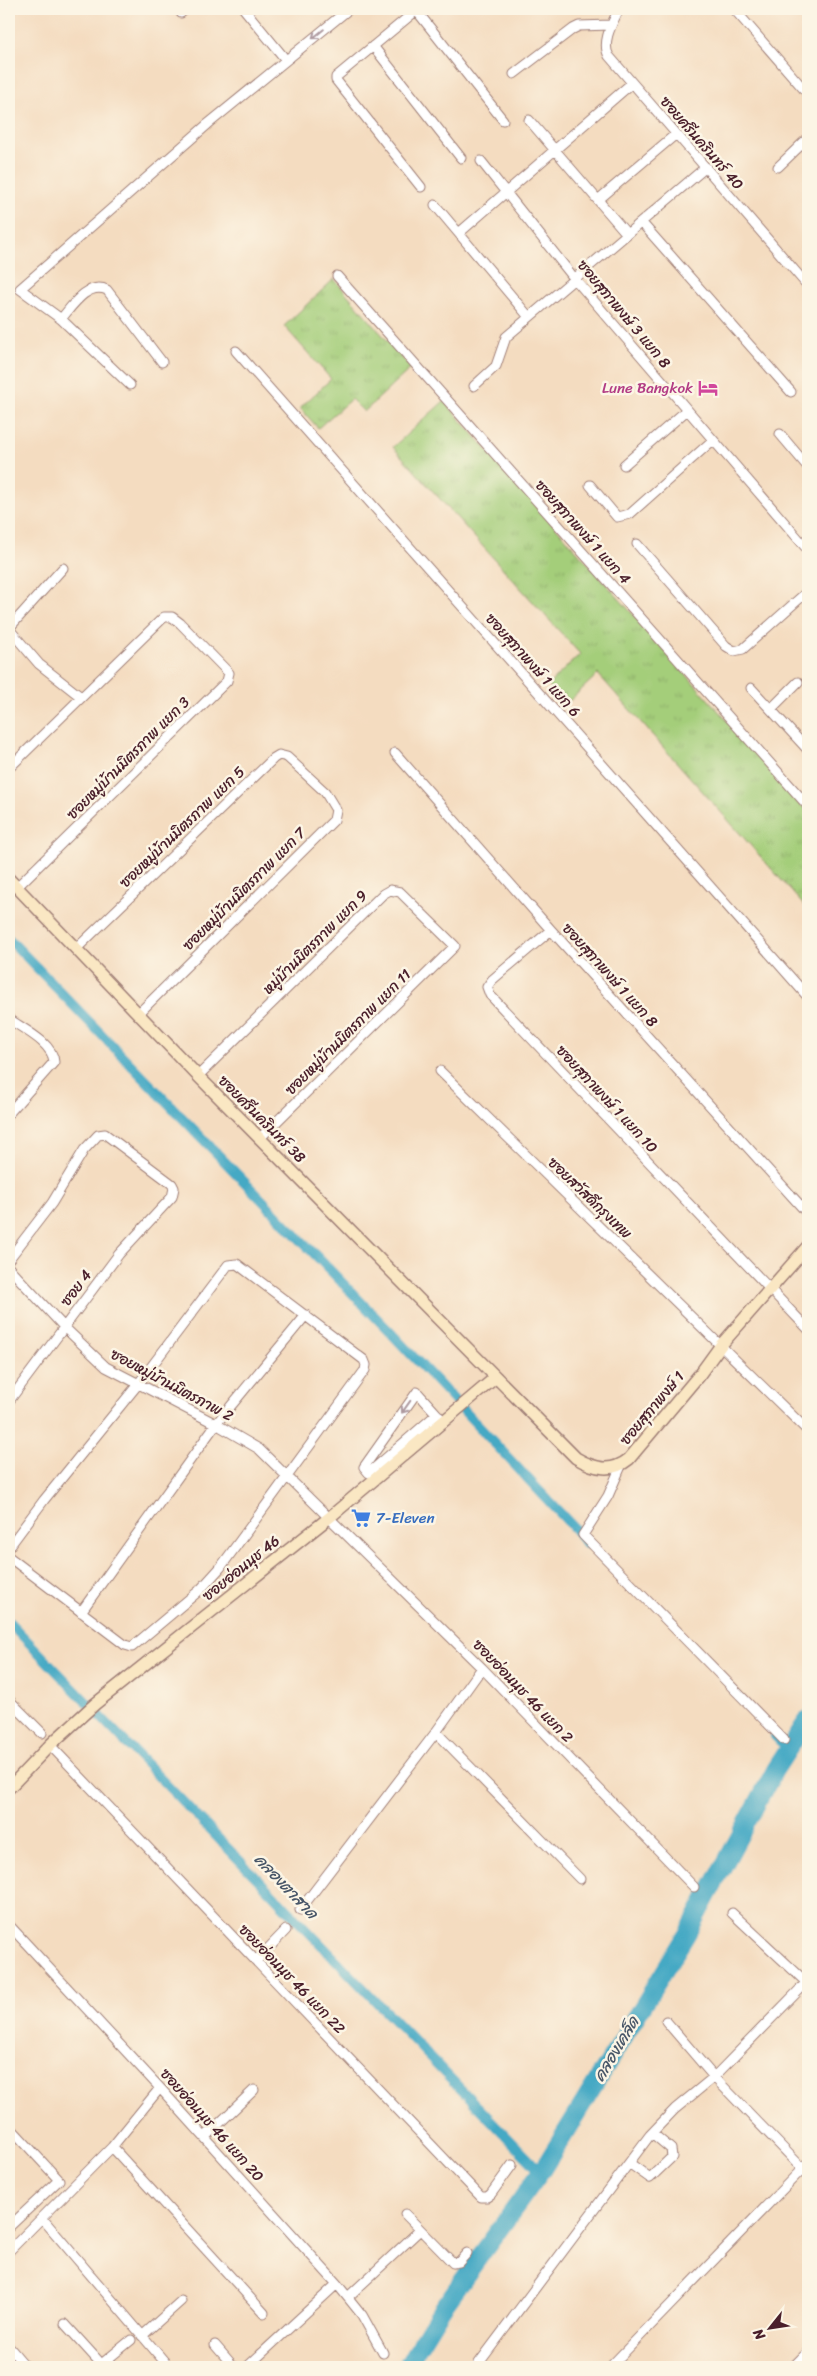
<svg xmlns="http://www.w3.org/2000/svg" width="817" height="2376" font-family="Sriracha,'Playpen Sans Thai',sans-serif">
<style>
.grass{fill:url(#grass-tufts);stroke:#777652}
.lines{fill:none;stroke-linecap:round;stroke-linejoin:round}
.canal{stroke:#44a9c4;stroke-width:10}
.river{stroke:#44a9c4;stroke-width:18}
.street-casing{stroke:#9f7e76;stroke-width:11}
.secondary-casing{stroke:#9f7e76;stroke-width:14}
.street{stroke:#fff;stroke-width:9}
.secondary{stroke:#fae7c3;stroke-width:11}
.oneway{stroke:#ae9aa0}
.labels{text-anchor:middle;dominant-baseline:central;stroke-width:5;stroke-linejoin:round;paint-order:stroke}
.street-label{font-size:15px;fill:#4a1f2b;stroke:#fcf5e5}
.hotel-label{font-size:15px;fill:#b23c85;stroke:#fcf5e5;text-anchor:end}
.shop-label{font-size:15px;fill:#366cbe;stroke:#fcf5e5;text-anchor:start}
.water-label{font-size:16px;font-style:italic;fill:#485668;stroke:#fcf5e5}
</style>
<defs>
<pattern id="grass-tufts" width="24" height="20" patternUnits="userSpaceOnUse" patternTransform="scale(1.25)"><rect width="24" height="20" fill="#a4ce7a"/><path d="M3 7l-1-3M5 7V3M7 7l1-3M15 17l-1-3M17 17v-4M19 17l1-3" fill="none" stroke="#8fb06a"/></pattern>
</defs>
<rect width="100%" height="100%" fill="#fcf5e5"/>
<filter id="ink" filterUnits="userSpaceOnUse"><feTurbulence type="fractalNoise" baseFrequency=".02" numOctaves="2"/><feDisplacementMap in="SourceGraphic" scale="10" xChannelSelector="R" yChannelSelector="G"/><feConvolveMatrix kernelMatrix="1 2 1 2 8 2 1 2 1" color-interpolation-filters="sRGB"/></filter>
<filter id="wash" filterUnits="userSpaceOnUse"><feTurbulence type="fractalNoise" baseFrequency=".0096" numOctaves="4" result="noise"/><feDisplacementMap in="SourceGraphic" scale="20" xChannelSelector="R" yChannelSelector="G"/><feGaussianBlur stdDeviation="1.12" result="paint"/><feColorMatrix in="noise" values="0 0 0 0 0 0 0 0 0 0 0 0 0 0 0 0 0 1.4 0 .05"/><feComposite in="paint" operator="in"/></filter>
<g filter="url(#wash)">
<rect width="100%" height="100%" fill="#f4dcc0"/>
<path class="grass" d="M334 279 411 368 364 412 351 399 318 428 300 408 331 379 284 326Z
M444 401 808 812V910L598 674 565 705 548 685 580 654 393 447Z"/>
<g class="lines">
<path class="canal" d="M9 939 391 1333 576 1530 586 1544
M9 1622 541 2172
M775 1736 788 1749"/>
<path class="river" d="M406 2367 441 2310 541 2172 687 1934 775 1770 808 1719"/>
</g>
</g>
<g filter="url(#ink)">
<g class="lines">
<defs>
<path id="street" d="M244 9 286 60
M418 9 336 77V80L421 187
M619 9C613 22 601 42 609 56L808 286
M734 9 808 94
M416 10 503 120
M181 13 186 9
M373 46 461 158
M514 74 573 29 579 26 611 25
M529 120 627 234
M481 161 574 278 808 550
M778 167 808 138
M598 200 676 134
M435 205 529 317
M641 222 791 392
M459 233 632 83
M337 276 808 806
M61 319 130 385
M236 351 808 997
M162 362 107 290C88 281 72 306 61 319L20 289 208 124 349 9
M474 386 496 366 506 337 706 167
M780 434 808 467
M624 465 687 410
M590 485 617 517 630 514 713 440
M637 544 726 646 734 651 743 649 808 591
M9 628 63 568
M9 629 39 664 81 697
M751 688 808 750
M771 709 798 682
M395 753 551 930 808 1214
M9 768 164 617H172L180 623 229 673 227 681 17 887
M551 930 492 980 487 987 490 995 808 1329
M76 949 274 758 279 755 287 757 325 792 336 810 334 820 138 1014
M9 1019C23 1029 53 1043 54 1062L9 1113
M440 1071 808 1431
M198 1076 383 894 390 890 400 892 455 946 260 1138
M9 1259 52 1203 84 1150 98 1135 105 1134 172 1184 174 1188 172 1197 119 1254 9 1401
M9 1268 64 1327 106 1367 216 1424 259 1449 482 1668 694 1887
M437 1414 369 1473 364 1467 417 1392 444 1422
M621 1466 608 1496 583 1535 784 1740
M9 1547 44 1500 139 1383 228 1265 237 1264 364 1360 366 1365 365 1370 220 1568 200 1590 132 1647 125 1645 9 1557
M81 1612 216 1424 306 1315
M9 1700 42 1733
M436 1732 580 1879
M50 1745 481 2197H487L491 2194 512 2165
M300 1910 436 1732 482 1668
M732 1913 806 1982
M9 1925 160 2088 337 2284 362 2315 383 2353
M256 1961 286 1930
M666 2021 714 2077 808 2174
M9 2126 59 2180 9 2227
M205 2137 254 2090
M112 2147 264 2313
M629 2163 650 2178 672 2157 671 2149 652 2133
M405 2214 453 2263 459 2262 467 2253
M42 2218 169 2367
M9 2251 112 2147 160 2088
M348 2297 420 2230
M65 2324 104 2367
M142 2336 181 2301
M215 2345 234 2367
M9 2347 26 2367
M98 2367 131 2340
M247 2367 337 2284
M478 2367 479 2363 650 2135 675 2109 714 2077 808 1981
M610 2367 808 2163
M793 2367 808 2352"/>
<path id="secondary" d="M9 879 198 1076 576 1458C595 1469 612 1473 629 1459L700 1374 721 1345 808 1246
M9 1788 50 1745 95 1704 330 1517 496 1377"/>
</defs>
<use href="#street" class="street-casing"/>
<use href="#secondary" class="secondary-casing"/>
<use href="#street" class="street"/>
<use href="#secondary" class="secondary"/>
</g>
<defs><path id="oneway-shaft" d="M-6 0H5M1.5-3L5.5 0L1.5 3" fill="none" stroke-width="1.6" stroke-linecap="round" stroke-linejoin="round" transform="scale(1.25)"/></defs>
<g class="oneway">
<use href="#oneway-shaft" transform="translate(318 34) rotate(141)"/>
<use href="#oneway-shaft" transform="translate(406 1407) rotate(125)"/>
</g>
</g>
<defs>
<symbol id="hotel-bare" viewBox="-9 -9 18 18"><path d="M-6-4.5h1.5V1H6V5H4.5V3h-9V5H-6ZM-4 0a1.8 1.8 0 1 1 3.6 0ZM.5 0V-2.5h3Q6-2.5 6 0Z" fill="#d1479c" stroke="#fcf5e5" stroke-width="2.5" paint-order="stroke"/></symbol>
<symbol id="supermarket-bare" viewBox="-9 -9 18 18"><path d="M-6-5.5h2.5l.6 2H6L4.5 2H-2.5L-4.4-4H-6ZM-1.5 3.2a1.3 1.3 0 1 0 .1 0ZM3 3.2a1.3 1.3 0 1 0 .1 0Z" fill="#3f7fe0" stroke="#fcf5e5" stroke-width="2.5" paint-order="stroke"/></symbol>
</defs>
<g fill-rule="evenodd">
<use href="#hotel-bare" x="694" y="374" width="28" height="28"/>
<use href="#supermarket-bare" x="347" y="1504" width="28" height="28"/>
</g>
<g class="labels">
<g class="street-label">
<text transform="translate(702 143) rotate(49)">ซอยศรีนครินทร์ 40</text>
<text transform="translate(624 314) rotate(50)">ซอยสุภาพงษ์ 3 แยก 8</text>
<text transform="translate(583 532) rotate(48)">ซอยสุภาพงษ์ 1 แยก 4</text>
<text transform="translate(533 665) rotate(48)">ซอยสุภาพงษ์ 1 แยก 6</text>
<text transform="translate(128 758) rotate(-45)">ซอยหมู่บ้านมิตรภาพ แยก 3</text>
<text transform="translate(182 827) rotate(-44)">ซอยหมู่บ้านมิตรภาพ แยก 5</text>
<text transform="translate(244 889) rotate(-45)">ซอยหมู่บ้านมิตรภาพ แยก 7</text>
<text transform="translate(315 942) rotate(-45)">หมู่บ้านมิตรภาพ แยก 9</text>
<text transform="translate(610 975) rotate(48)">ซอยสุภาพงษ์ 1 แยก 8</text>
<text transform="translate(348 1032) rotate(-45)">ซอยหมู่บ้านมิตรภาพ แยก 11</text>
<text transform="translate(607 1099) rotate(47)">ซอยสุภาพงษ์ 1 แยก 10</text>
<text transform="translate(262 1119) rotate(45)">ซอยศรีนครินทร์ 38</text>
<text transform="translate(590 1198) rotate(44)">ซอยสวัสดีกรุงเทพ</text>
<text transform="translate(76 1288) rotate(-53)">ซอย 4</text>
<text transform="translate(172 1385) rotate(28)">ซอยหมู่บ้านมิตรภาพ 2</text>
<text transform="translate(652 1408) rotate(-50)">ซอยสุภาพงษ์ 1</text>
<text transform="translate(241 1568) rotate(-39)">ซอยอ่อนนุช 46</text>
<text transform="translate(523 1691) rotate(46)">ซอยอ่อนนุช 46 แยก 2</text>
<text transform="translate(292 1979) rotate(46)">ซอยอ่อนนุช 46 แยก 22</text>
<text transform="translate(212 2125) rotate(48)">ซอยอ่อนนุช 46 แยก 20</text>
</g>
<g class="hotel-label">
<text x="693" y="388">Lune Bangkok</text>
</g>
<g class="shop-label">
<text x="376" y="1518">7-Eleven</text>
</g>
<g class="water-label">
<text transform="translate(286 1886) rotate(46)">คลองตาสาด</text>
<text transform="translate(616 2049) rotate(-59)">คลองเคล็ด</text>
</g>
</g>
<rect width="817" height="2376" fill="none" stroke="#fcf5e5" stroke-width="30"/>
<g transform="translate(770 2328) rotate(240)" stroke="#fcf5e5" stroke-width="4" paint-order="stroke">
<path d="M0-4L9 19L0 12L-9 19Z" fill="#4a1f2b"/>
<text y="-8" font-size="14" font-weight="bold" text-anchor="middle" fill="#4a1f2b">N</text>
</g>
</svg>
